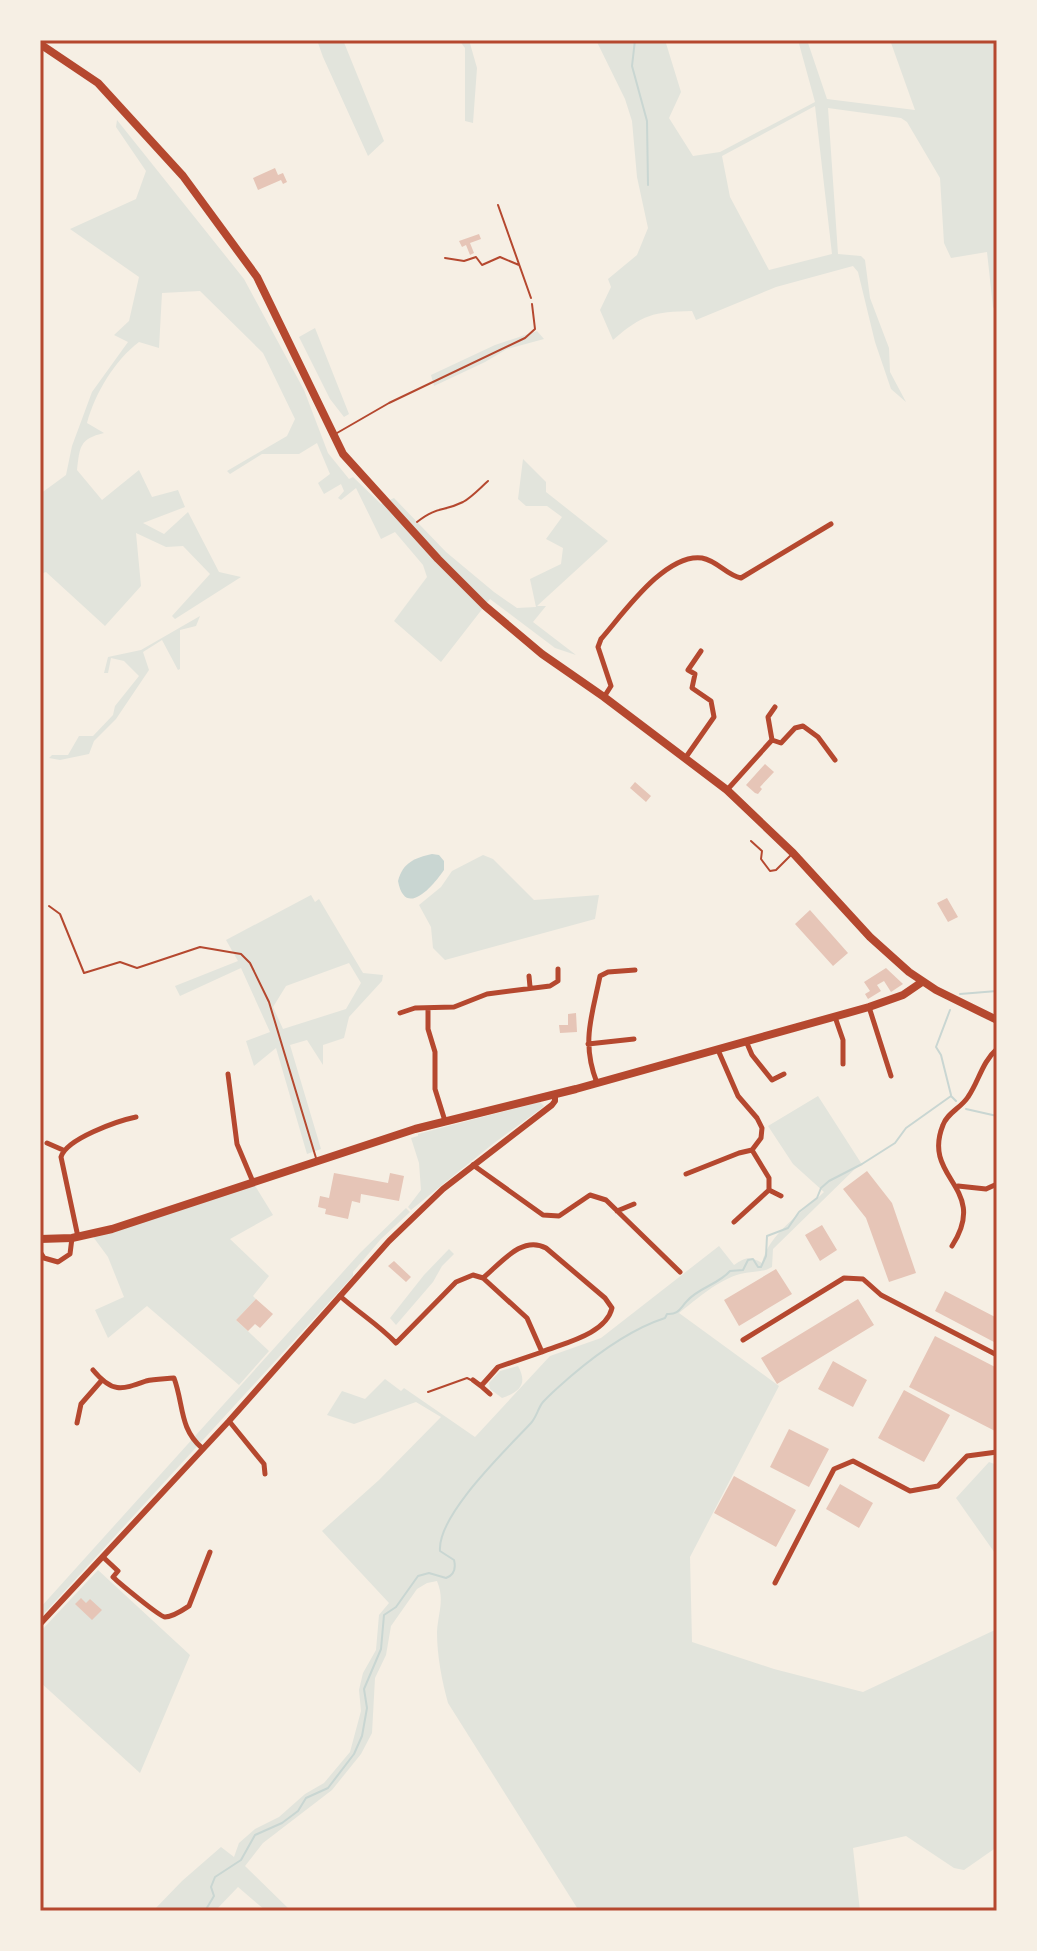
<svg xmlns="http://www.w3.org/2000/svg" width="1037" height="1951" font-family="Jost,sans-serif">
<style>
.green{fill:#e2e4dc;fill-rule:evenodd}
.water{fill:#c9d6d2}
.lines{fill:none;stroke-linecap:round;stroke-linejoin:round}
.stream{stroke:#c9d6d2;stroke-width:2}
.building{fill:#e6c5b7}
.path{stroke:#b5482f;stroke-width:2}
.service{stroke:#b5482f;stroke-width:2}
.minor{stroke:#b5482f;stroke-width:5}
.tertiary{stroke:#b5482f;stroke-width:6}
.trunk{stroke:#b5482f;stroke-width:8}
.neatline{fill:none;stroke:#b5482f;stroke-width:3}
</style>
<rect width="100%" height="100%" fill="#f6efe4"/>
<path class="green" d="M317 40H343L384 141 368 156 323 57Z
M459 40H469L477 68 473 123 465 121V48Z
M596 40H665L681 92 669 118 693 156 720 152 815 102 798 40H807L827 99 915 110 890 40H997V313L993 307 987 252 951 258 944 243 940 178 907 122 901 118 828 108 838 254 861 256 865 260 870 298 889 348 890 372 906 402 891 389 875 342 858 272 853 266 776 287 696 320 692 311C653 312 643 314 613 340L600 310 611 287 608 279 637 255 648 228 637 177 632 121 625 99ZM815 106 832 254 769 270 730 197 722 156Z
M117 120 244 279 304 390 328 453 349 479 353 477 381 504 394 498 446 552 494 592 517 608 536 607 530 579 561 564 563 548 546 539 562 517 547 506H526L518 499 523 459 546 482V492L608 541 537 606H546L533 622 576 655 555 648 490 599 441 662 394 621 427 577 423 565 395 532 381 539 356 488 341 500 338 498 344 491 341 484 324 494 318 483 330 474 317 443 299 454H262L230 474 227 471 287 436 295 419 263 353 200 291 162 293 159 348 139 342C115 360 95 393 87 423L104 433C79 439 80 447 77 470L102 500 139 470 152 497 178 490 185 507 143 523 164 534 188 512 219 572 241 577 175 619 172 616 210 574 183 546 166 547 136 533 141 586 105 626 46 572 40 574V494L66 475 72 446 92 392 128 342 114 335 129 321 139 277 70 229 136 199 146 171 116 127Z
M315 328 349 414 344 417 330 399 299 337Z
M537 331 544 339 507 349 485 362 434 386 431 375 495 345Z
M200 616 196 626 180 630V669L178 670 162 640 143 652 149 670 116 719 94 741 89 754 60 760 49 758 52 755H68L79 736H93L113 715 115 706 139 676 124 661 111 658 108 673H104L108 657 141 650Z
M483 855 493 859 534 900 599 895 595 919 445 960 433 948 431 927 419 905 441 887 452 871Z
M311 895 315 902 319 899 363 973 383 975 382 981 349 1017 344 1038 323 1045V1065L307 1040 290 1045 321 1149 307 1154 276 1048 254 1066 246 1041 270 1032 241 968 180 996 175 986 238 961 226 940ZM349 963 361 983 346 1009 283 1029 273 1007 286 986Z
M818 1096 861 1163 773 1249 772 1267C762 1273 752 1271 740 1274 718 1280 697 1299 679 1313L779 1386 690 1557 692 1642 774 1669 863 1692 997 1629V1847L964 1870 954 1868 906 1836 853 1848 860 1911H579L448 1703C442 1681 437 1656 437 1632 438 1613 445 1600 437 1581L427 1583 417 1589 391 1626 386 1655 375 1678 372 1733 361 1754 332 1790 263 1843 245 1866 291 1911H266L238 1887 215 1911H153L182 1881 221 1847 234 1857 239 1843 255 1829 279 1817 305 1794 324 1783 350 1752 361 1711 359 1690 363 1673 376 1650 379 1615 389 1603 322 1531 379 1480 441 1417 416 1402 354 1424 327 1415 342 1391 365 1399 385 1379 401 1391 404 1388 475 1437 550 1356 601 1338 719 1246 734 1265C746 1257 749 1256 762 1263 769 1233 802 1213 824 1192L793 1164 768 1126Z
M540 1102 544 1106 542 1108 494 1143 411 1210 408 1207 421 1190 419 1163 411 1138 418 1136V1134Z
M254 1184 273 1215 230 1239 269 1276 253 1296 256 1299 236 1320 269 1351 239 1385 147 1306 108 1338 95 1310 124 1297 108 1257 91 1234Z
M406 1208 410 1212 381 1239 353 1272V1276L40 1618V1608L360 1253Z
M449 1249 454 1254 442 1266 433 1282 396 1325 390 1318 424 1275Z
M518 1366C528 1384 520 1392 502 1398L490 1389 489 1383 500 1371Z
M989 1462 997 1465V1556L956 1498Z
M98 1570 190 1655 140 1773 40 1682V1632Z"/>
<path class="water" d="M432 854 439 855 444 861V870C433 886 405 919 398 881 403 862 415 858 432 854Z"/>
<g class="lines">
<path class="stream" d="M635 40 632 66 647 121 648 185
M960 994 997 991
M950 1010 936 1047 941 1055 951 1095
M966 1109 997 1116
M205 1911 214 1896 211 1887 215 1877 241 1860 255 1835 282 1823 298 1811 306 1798 328 1788 354 1754 362 1736 367 1708 364 1689 381 1649 384 1615 396 1607 418 1576 429 1573 446 1578C454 1575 456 1568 454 1560L440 1551C437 1515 507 1449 531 1423 537 1416 538 1408 543 1402 551 1393 562 1384 571 1376 598 1353 631 1329 665 1318L667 1314C679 1315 680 1308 687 1301 698 1288 719 1284 730 1271L743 1270 748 1260 753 1259 758 1267H761L766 1256 767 1236 788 1228 799 1212 817 1198 821 1188 829 1181 862 1164 895 1143 906 1128 951 1096 956 1101"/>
</g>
<path class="building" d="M275 168 278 175 283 173 287 182 283 184 281 180 258 190 253 178Z
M479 234 481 239 470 243 474 253 470 255 466 245 462 247 459 241Z
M765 764 774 772 760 787 762 789 758 794 755 793 746 785Z
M635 782 651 796 646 802 630 788Z
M947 898 958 917 948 922 937 903Z
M810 910 848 953 833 966 795 924Z
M886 968 903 984 891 992 884 981 877 985 881 991 868 999 865 994 870 991 864 982Z
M576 1013 577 1032 560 1033 559 1025H568V1014Z
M867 1171 892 1203 916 1273 889 1282 866 1218 843 1189Z
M334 1173 388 1183 390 1173 404 1176 399 1201 361 1194 360 1203 352 1201 348 1219 325 1214 326 1209 318 1207 320 1196 329 1198Z
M822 1225 837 1250 820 1261 805 1235Z
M394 1261 411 1277 406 1282 388 1266Z
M776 1269 792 1294 739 1326 724 1300Z
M945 1291 997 1318V1337L994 1342 935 1311Z
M256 1299 273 1314 260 1328 255 1324 248 1331 236 1320Z
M858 1299 874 1325 777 1384 761 1358Z
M935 1336 997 1368V1432L909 1387Z
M833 1361 867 1380 853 1407 818 1389Z
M904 1390 950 1415 924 1462 878 1438Z
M789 1429 829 1449 809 1487 770 1467Z
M734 1476 796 1510 776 1547 714 1513Z
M840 1484 873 1503 859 1528 826 1509Z
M81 1598 86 1603 90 1599 102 1610 92 1620 75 1604Z"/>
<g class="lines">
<path class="path" d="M498 205 531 298
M445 258 464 261 476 257 482 265 500 257 519 265
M417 522C437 506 443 512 463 502 472 497 480 488 488 481"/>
<path class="service" d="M337 433 389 403 525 338 535 329 532 304
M751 841 762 851 761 859 770 871 776 870 792 854
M49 906 60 914 84 973 120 962 137 968 200 947 241 954 250 963 269 1002 316 1158
M428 1392 467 1378 471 1380"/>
<path class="minor" d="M604 697 611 686 598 647 601 639C623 614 665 553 702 558 718 561 726 575 741 578L831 524
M772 740 781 743 795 728 803 726 818 737 835 760
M686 757 714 717 711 701 692 688 695 674 688 670 701 651
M727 790 772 740 768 717 775 707
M529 976 530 987
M869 1007 891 1076
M428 1008V1029L435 1052V1089L445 1121
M400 1013 415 1008 454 1007 487 994 550 986 558 981V969
M835 1017 843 1040V1064
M746 1041 752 1055 772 1080 784 1074
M588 1044 634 1039
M228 1074 237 1144 253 1182
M597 1083C581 1042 592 1016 600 976L608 972 635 970
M47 1143 63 1150
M473 1165 543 1215 559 1216 590 1195 606 1200 680 1272
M686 1174 739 1153 752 1150 761 1138 762 1128 757 1118 738 1096 718 1050
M958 1186 986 1189 997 1184
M769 1190 781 1196
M617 1211 634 1204
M734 1222 769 1190V1178L752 1150
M78 1237 61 1157C66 1139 117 1121 136 1117
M952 1246C990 1187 921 1179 943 1125 947 1113 961 1108 968 1097 979 1081 982 1062 997 1049
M40 1252 44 1258 58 1262 70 1254 72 1238
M483 1278C501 1263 522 1235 546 1248L605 1298 612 1308C606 1334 564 1343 542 1352
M340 1296C359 1313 379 1325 396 1343L456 1282 473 1275 483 1278 527 1318 542 1352 498 1367 481 1386 473 1380
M743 1340 844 1278 863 1279 881 1295 997 1355
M93 1370C112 1393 121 1390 146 1381 155 1379 165 1379 174 1378 184 1405 179 1428 202 1448
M481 1386 490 1394
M229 1421 264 1464 265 1474
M77 1423 81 1404 102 1380
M103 1557 118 1571 113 1577C118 1582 160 1617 165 1617 173 1617 183 1610 189 1606L210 1552
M775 1583 834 1469 853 1461 910 1491 938 1486 967 1456 997 1452"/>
<path class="tertiary" d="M40 1624 229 1421 389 1241 443 1189 552 1105 555 1101V1095"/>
<path class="trunk" d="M40 44 98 83 183 176 257 277 343 454 438 559 485 606 542 654 604 697 727 790 793 853 870 937 909 972 936 990 997 1020
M40 1239 72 1238 112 1229 415 1129 576 1089 869 1007 903 995 922 982"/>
</g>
<rect width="1037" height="1951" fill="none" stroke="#f6efe4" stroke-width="84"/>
<rect x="42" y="42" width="953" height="1867" class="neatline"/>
</svg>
